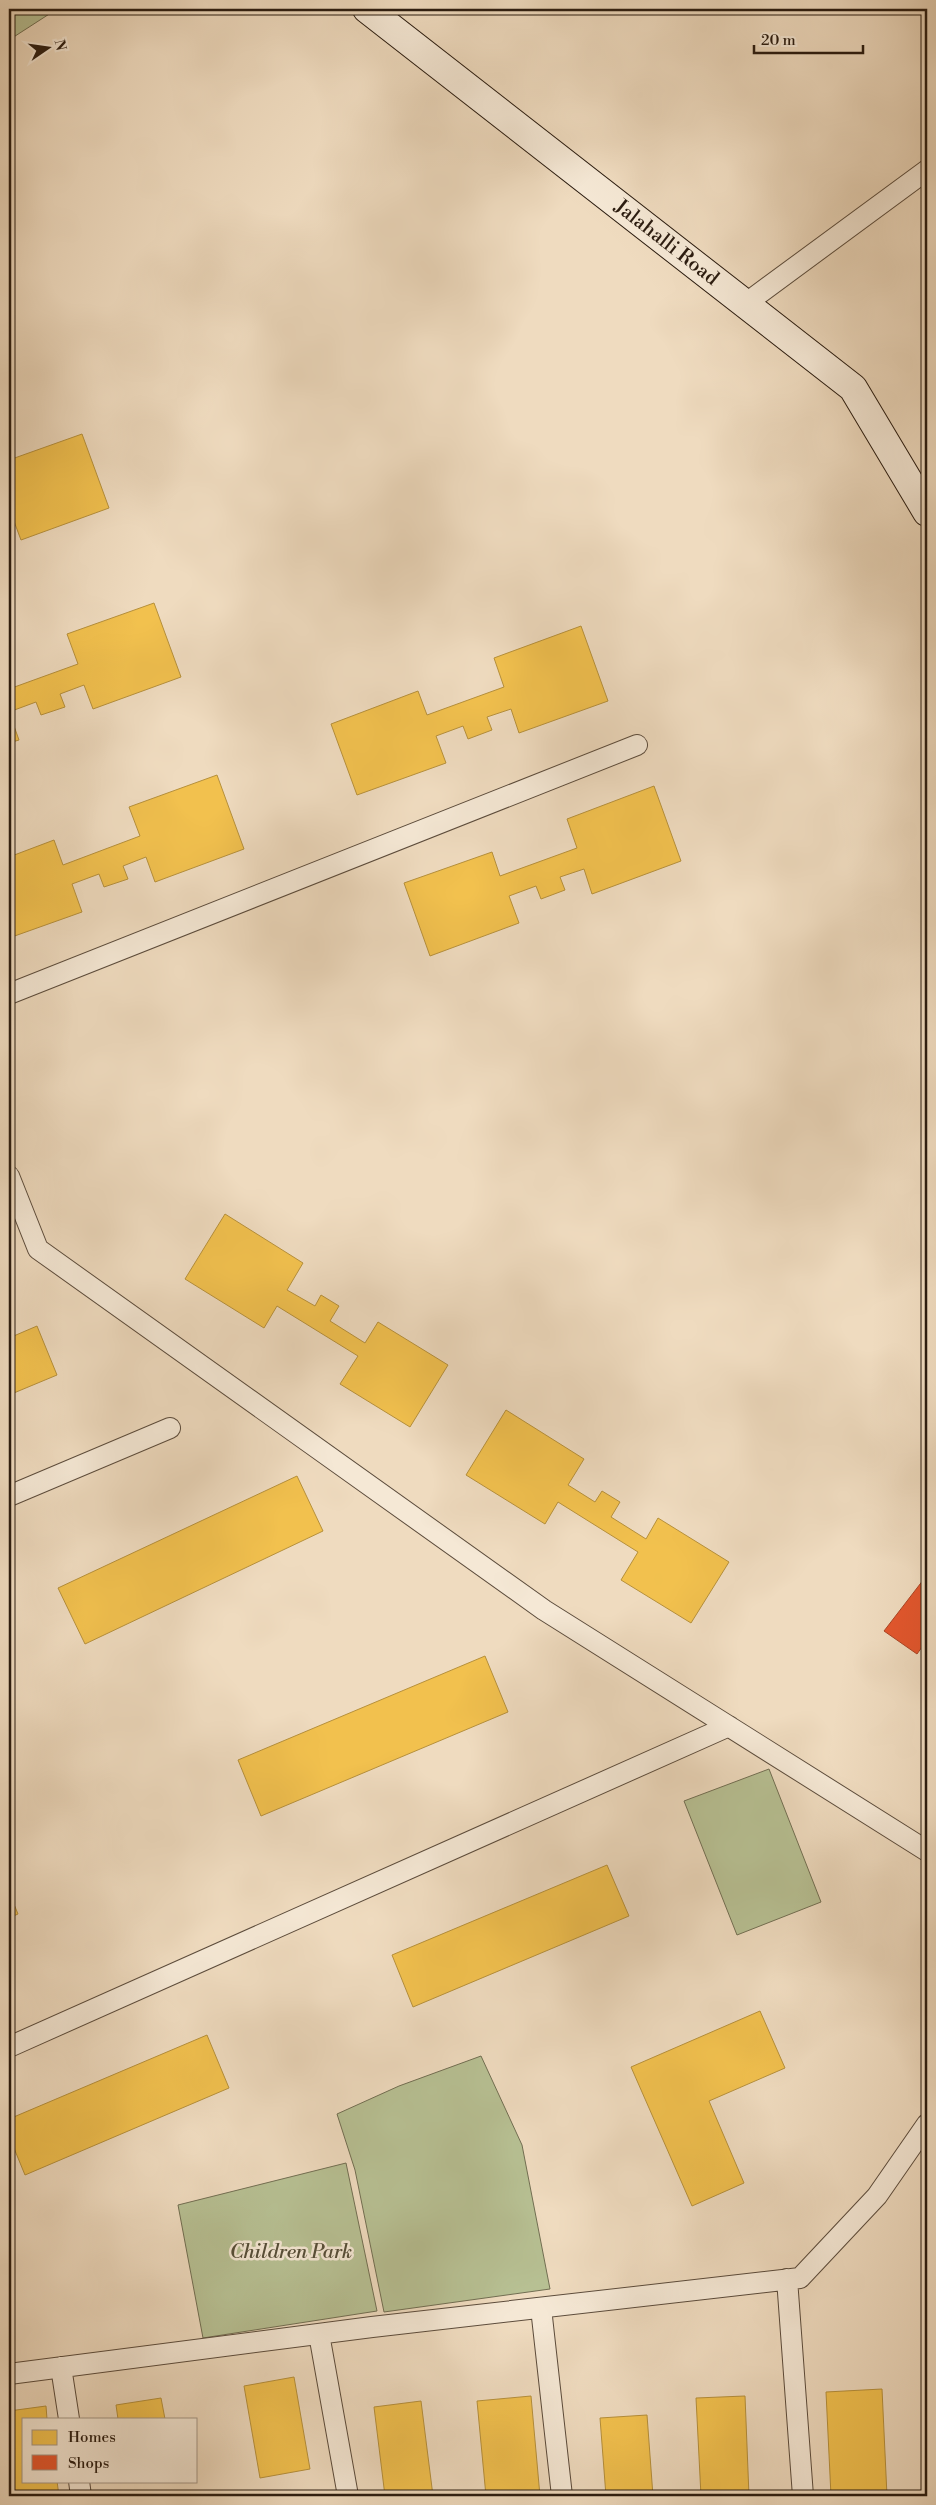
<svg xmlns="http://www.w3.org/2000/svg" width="936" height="2505" font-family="'Libre Bodoni',serif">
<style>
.green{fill:#b7c093;stroke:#716e52}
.homes{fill:#f2c14e;stroke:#b6903b}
.shops{fill:#e4572e;stroke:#ac4525}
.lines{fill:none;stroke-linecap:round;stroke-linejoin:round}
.service-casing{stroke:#5c4c3c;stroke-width:22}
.secondary-casing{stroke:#2b1c10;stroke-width:30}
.service{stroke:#f5e8d5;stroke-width:20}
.secondary{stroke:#f5e8d5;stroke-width:28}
.labels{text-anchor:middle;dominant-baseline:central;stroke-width:5;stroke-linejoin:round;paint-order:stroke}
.street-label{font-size:20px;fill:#2b1c10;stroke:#f5e8d5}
.park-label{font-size:20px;font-style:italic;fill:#554d37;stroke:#f5e8d5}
</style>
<rect width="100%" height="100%" fill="#efdbbf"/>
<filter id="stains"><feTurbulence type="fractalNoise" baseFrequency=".004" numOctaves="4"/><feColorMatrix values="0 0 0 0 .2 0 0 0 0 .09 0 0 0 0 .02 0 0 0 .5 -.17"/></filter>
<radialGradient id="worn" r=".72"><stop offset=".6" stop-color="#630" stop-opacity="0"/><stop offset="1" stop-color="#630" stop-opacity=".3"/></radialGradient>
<path class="green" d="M9 9H57L9 40Z
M769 1769 821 1902 737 1935 684 1801Z
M481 2056 522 2145 550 2289 384 2312 355 2170 337 2114 399 2086Z
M346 2163 377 2311 203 2338 178 2205Z"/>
<path class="homes" d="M82 434 109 508 21 540 12 516 9 517V460Z
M154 603 181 677 93 709 84 685 60 694 65 707 41 715 36 702 9 712 19 740 9 743V689L78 664 67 634Z
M581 626 608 701 519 733 511 709 487 717 492 730 468 739 463 726 436 736 446 763 357 795 331 724 418 691 427 715 504 687 494 658Z
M217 775 244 849 155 882 146 857 123 866 128 879 104 887 99 874 72 884 82 912 9 938V857L54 840 63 865 140 836 129 807Z
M654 786 681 861 592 894 584 869 560 877 565 890 541 899 536 886 509 896 519 923 430 956 404 883 492 852 500 876 577 848 567 819Z
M225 1214 303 1263 287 1290 315 1306 321 1295 339 1306 330 1321 365 1343 378 1322 448 1365 410 1427 340 1384 358 1356 277 1306 264 1328 185 1279Z
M37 1326 57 1375 9 1395V1338Z
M506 1410 584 1459 568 1485 595 1502 602 1491 620 1502 611 1517 646 1539 658 1518 729 1562 691 1623 621 1580 638 1552 558 1502 545 1524 466 1475Z
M297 1476 323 1531 85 1644 58 1588Z
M485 1656 508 1712 261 1816 238 1760Z
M607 1865 629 1916 413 2007 392 1955Z
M9 1892 18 1914 9 1918Z
M760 2011 785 2068 709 2101 744 2183 692 2206 631 2067Z
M207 2035 229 2088 25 2175 9 2136V2119Z
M294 2377 310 2469 260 2478 244 2386Z
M882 2389 887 2496H831L826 2392Z
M531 2396 540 2496H486L477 2401Z
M745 2396 749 2496H701L696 2398Z
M161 2398 165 2419H118L116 2405Z
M421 2401 433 2496H385L374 2407Z
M46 2406 47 2419H24V2481H57L59 2496H15L9 2455V2411Z
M647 2415 653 2496H606L600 2418Z"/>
<path class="shops" d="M927 1575V1640L917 1654 884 1631Z"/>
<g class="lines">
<defs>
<path id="service" d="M745 304 927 170
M9 994 637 745
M9 1176 38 1249 544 1610 927 1851
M9 1496 170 1428
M9 2047 729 1726
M787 2279 803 2496
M541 2308 562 2496
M319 2334 348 2496
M61 2367 69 2419
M9 2374 372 2327 800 2278 877 2196 927 2124
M79 2481 81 2496"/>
<g id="secondary">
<path id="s1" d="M367 9 853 388 927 512"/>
</g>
</defs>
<use href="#service" class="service-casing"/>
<use href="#secondary" class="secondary-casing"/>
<use href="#service" class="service"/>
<use href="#secondary" class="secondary"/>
</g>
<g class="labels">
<g class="street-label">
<text stroke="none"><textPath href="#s1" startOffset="380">Jalahalli Road</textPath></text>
</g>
<g class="park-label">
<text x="291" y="2252">Children Park</text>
</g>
</g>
<rect width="936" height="2505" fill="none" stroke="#efdbbf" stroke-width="30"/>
<rect x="10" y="10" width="916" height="2485" fill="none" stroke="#2b1c10" stroke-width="2.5"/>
<rect x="15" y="15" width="906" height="2475" fill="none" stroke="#2b1c10"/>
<rect x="22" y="2418" width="175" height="65" fill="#f5e8d5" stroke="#a49686"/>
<rect x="32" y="2430" width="25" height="15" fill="#f2c14e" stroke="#a49686"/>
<text x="68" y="2442" font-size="15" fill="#2b1c10">Homes</text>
<rect x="32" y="2455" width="25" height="15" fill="#e4572e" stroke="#a49686"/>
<text x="68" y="2468" font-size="15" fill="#2b1c10">Shops</text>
<g transform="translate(48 48) rotate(77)" stroke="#f5e8d5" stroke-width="4" paint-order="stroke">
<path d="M0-4L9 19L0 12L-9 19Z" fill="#2b1c10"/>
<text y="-8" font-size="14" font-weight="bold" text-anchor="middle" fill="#2b1c10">N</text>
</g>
<path d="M754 45v8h109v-8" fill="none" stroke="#2b1c10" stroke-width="2.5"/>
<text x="761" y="45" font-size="15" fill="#2b1c10" stroke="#f5e8d5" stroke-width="4" paint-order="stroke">20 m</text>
<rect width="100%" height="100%" filter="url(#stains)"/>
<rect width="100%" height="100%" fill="url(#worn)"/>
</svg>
